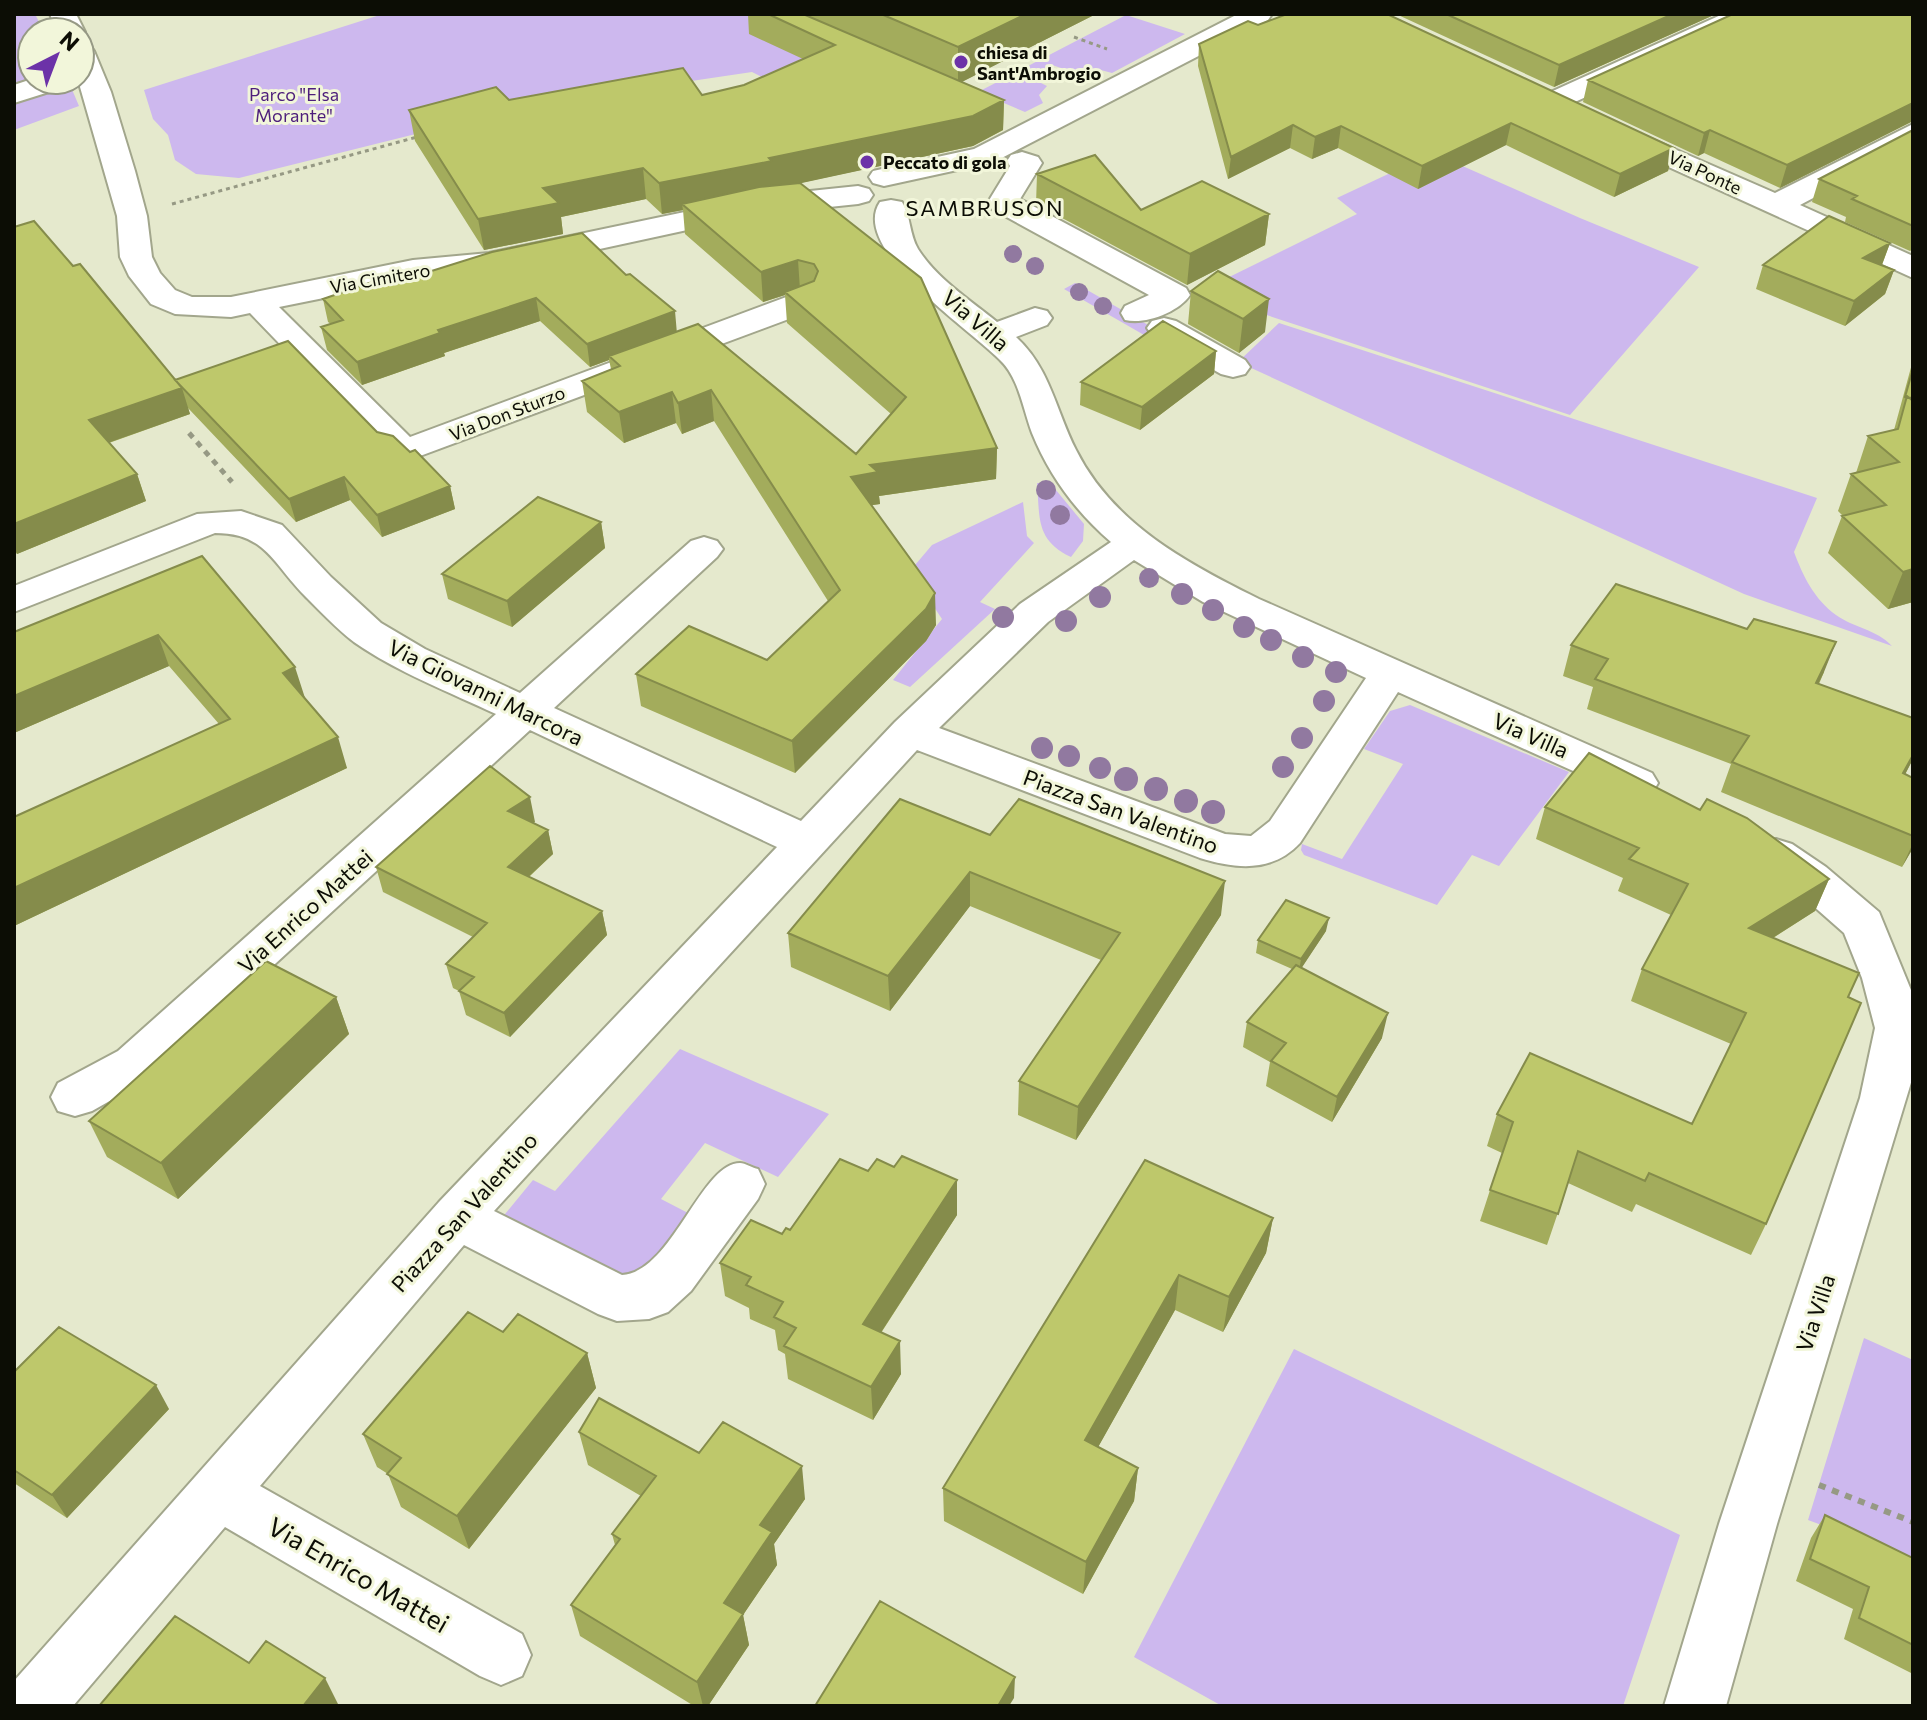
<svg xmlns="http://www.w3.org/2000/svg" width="1927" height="1720" font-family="Commissioner,sans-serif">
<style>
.green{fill:#cdb8ee}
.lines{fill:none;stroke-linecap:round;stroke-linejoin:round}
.minor-casing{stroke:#a2a68c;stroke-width:4}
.path-far2{stroke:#969984;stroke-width:3;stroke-dasharray:4 4;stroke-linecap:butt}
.path-far1{stroke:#969984;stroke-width:5;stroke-dasharray:6 6;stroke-linecap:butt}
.path{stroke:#969984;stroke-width:6;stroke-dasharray:7 7;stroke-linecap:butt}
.minor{fill:#fff;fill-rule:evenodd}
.tree{fill:#9179a0}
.wall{fill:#a3ac5c}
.shaded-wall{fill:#858c4b}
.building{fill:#bec86b;stroke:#858c4b;stroke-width:2}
.poi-dot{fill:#6c32a8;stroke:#f2f6da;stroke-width:3}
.labels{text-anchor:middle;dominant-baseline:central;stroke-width:6;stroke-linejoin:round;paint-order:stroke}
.far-poi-label{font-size:18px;font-weight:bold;fill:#0c0d05;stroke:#f2f6da;text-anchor:start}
.far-park-label{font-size:18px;fill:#4d1e7b;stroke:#f2f6da}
.far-street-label{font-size:18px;fill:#0c0d05;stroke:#f2f6da}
.far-quarter-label{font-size:22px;letter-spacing:2px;fill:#0c0d05;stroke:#f2f6da}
.street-label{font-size:22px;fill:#0c0d05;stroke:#f2f6da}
.near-street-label{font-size:26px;fill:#0c0d05;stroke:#f2f6da}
</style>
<rect width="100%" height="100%" fill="#e5e9cd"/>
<path class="green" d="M14 14H35L44 32H32V80H68L79 106 14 130Z
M383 14H788L836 74 794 93 752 72 536 104 239 178 196 174 175 160 168 135 153 119 144 90Z
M1126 15 1185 34 1112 73 1097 69 1073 72 1052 65 1029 77 1047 86 1039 95 1043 103 1025 112 978 92Z
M1433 153 1580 218 1699 267 1570 415 1230 303 1217 283 1357 214 1337 198Z
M1075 283 1169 337 1158 343 1064 289Z
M1279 323 1817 498 1794 552C1803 576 1814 599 1836 615 1854 628 1876 629 1892 646L1744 594 1238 362Z
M1037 483 1051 484 1084 524 1083 541 1071 557C1035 540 1040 517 1037 483Z
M1023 502 1027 536 1034 543 980 602 995 609 910 687 893 680 942 619 910 571 932 545Z
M1410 705 1569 772 1499 866 1472 855 1437 905 1304 855 1301 850 1302 844 1342 859 1403 764 1364 749 1390 711Z
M680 1049 829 1114 778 1177 705 1143 661 1199 688 1213 647 1268 630 1278 501 1219 533 1180 555 1191Z
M1864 1338 1913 1360V1559L1808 1520Z
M1294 1349 1680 1535 1623 1706H1222L1134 1657Z"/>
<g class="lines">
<defs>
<path id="minor" d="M50 14H76L85 32 80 38V32H57Z
M1238 14H1272L1268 20 994 162 884 186 873 183 869 177 873 171 974 149Z
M1723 14H1758L1754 20 1564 107 1554 110 1544 107 1540 101 1544 95Z
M80 43 90 45 94 51 111 92 135 171 147 216 152 257 160 273 175 290 192 297H231L413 260 489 253 761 196 858 186 869 189 873 195 869 201 858 204 761 214 489 273 413 280 279 307 410 437 789 296 801 293 813 296 817 303 813 310 412 459 384 452 250 313 231 317 175 314 151 304 129 276 120 257 117 216 78 80Z
M32 79V80H72L68 86 14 103V85Z
M1617 124 1775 193 1913 124V145L1800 205 1913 256V278L1607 139 1602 133 1607 127Z
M1022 152 1038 157 1042 163 1020 199 1186 288 1190 295C1179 312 1145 325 1125 320L1121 313 1125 306 1149 295 992 209 988 202 1010 166 1007 161 1011 155Z
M891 200 902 202C911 216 909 234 918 249 937 279 970 300 997 322L1035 308 1047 311 1052 318 1047 325 1016 337C1050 368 1056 411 1076 450 1113 524 1188 564 1259 599L1652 773 1658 783 1652 793 1637 798 1622 793 1398 692 1300 843C1272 873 1236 869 1200 858L917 750 494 1211 622 1275C672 1272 701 1163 740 1163 745 1163 753 1168 758 1169L765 1184 758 1199 691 1291 668 1312 649 1319 617 1321 598 1314 464 1245 260 1486 522 1634 531 1655 522 1676 501 1685 480 1676 225 1527 73 1706H14V1681L439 1202 777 847 530 730 152 1077 92 1111 75 1116 58 1111 51 1097 58 1083 118 1051 496 714C449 692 397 672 354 642 337 629 320 611 305 596 273 564 266 533 215 533L14 612V586L197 514 241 511 282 525 331 577 381 623 425 649 520 693 691 541 704 537 717 541 723 549 717 557 554 708 801 821 895 722 1020 604 1111 542C1076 512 1049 475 1032 433 1023 409 1019 378 1000 360 974 332 848 249 880 202ZM1134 560 1203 602 1366 678 1270 821 1251 836 1225 834 939 728 1048 622Z
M1164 318 1176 321 1245 360 1250 367 1245 374 1233 377 1221 374 1152 335 1147 328 1152 321Z
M1776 839 1792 844 1826 867 1879 912 1913 995V1076L1777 1524 1726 1706H1664L1719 1524 1860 1098 1875 1028 1862 978 1844 933 1794 889 1760 866 1754 855 1760 844Z"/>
</defs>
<use href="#minor" class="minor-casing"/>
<path class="path-far2" d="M1074 37 1107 49
M172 204 417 137"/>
<path class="path-far1" d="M189 433 232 482"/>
<path class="path" d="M1819 1485 1913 1522"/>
<use href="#minor" class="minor"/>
</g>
<g class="tree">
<circle cx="1013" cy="254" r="9"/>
<circle cx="1035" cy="266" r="9"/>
<circle cx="1079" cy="292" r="9"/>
<circle cx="1103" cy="306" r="9"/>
<circle cx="1046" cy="490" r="10"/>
<circle cx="1060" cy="515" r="10"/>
<circle cx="1149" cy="578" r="10"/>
<circle cx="1182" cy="594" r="11"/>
<circle cx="1100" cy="597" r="11"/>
<circle cx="1213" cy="610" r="11"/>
<circle cx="1003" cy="617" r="11"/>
<circle cx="1066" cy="621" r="11"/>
<circle cx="1244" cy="627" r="11"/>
<circle cx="1271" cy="640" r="11"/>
<circle cx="1303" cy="657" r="11"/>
<circle cx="1336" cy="672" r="11"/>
<circle cx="1324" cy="701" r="11"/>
<circle cx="1302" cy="738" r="11"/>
<circle cx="1042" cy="748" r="11"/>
<circle cx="1069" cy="756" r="11"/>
<circle cx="1283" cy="767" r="11"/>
<circle cx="1100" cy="768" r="11"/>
<circle cx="1126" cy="779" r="12"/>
<circle cx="1156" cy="789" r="12"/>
<circle cx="1186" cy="801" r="12"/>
<circle cx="1213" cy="812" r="12"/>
</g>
<path class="wall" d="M748 14H1096L961 82 1004 100 1003 130 973 146 800 183 997 448 996 479 879 496 880 504 872 505 936 625 926 641 795 773 641 706 636 674 767 660 828 601 714 421 682 434 676 423 624 443 587 412 582 381 611 369 609 360 590 367 540 321 444 353 445 356 362 385 327 350 321 327 331 324 328 322 323 299 390 284 492 252 677 332 856 454 891 414 787 323 785 295 763 302 685 234 683 210 662 214 646 199 561 217 563 234 484 250 415 141 409 110 509 100 702 95 744 85 803 59 749 34Z
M1396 14H1716L1554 87Z
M1913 14V121L1780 188 1704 153 1698 156 1583 102 1588 80Z
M1258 25 1674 148 1668 171 1614 197 1506 145 1418 189 1338 148 1312 159 1290 148 1228 179 1198 66 1199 44Z
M1913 130V249L1910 251 1845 222 1846 217 1812 202 1819 179Z
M1037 174 1141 210 1269 214 1265 245 1187 285 1036 204Z
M14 227 73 266 175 380 377 432 410 452 450 486 455 509 382 537 350 500 296 522 188 408 190 414 109 443 137 474 146 501 17 554 14 550Z
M1890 243 1882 265 1894 270 1885 294 1845 326 1756 289 1763 265Z
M1191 291 1265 332 1239 353 1188 324Z
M1216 351 1214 374 1140 430 1080 405 1081 382Z
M1913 360V602L1888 609 1828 553 1842 516H1843L1838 511 1851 474 1856 473 1868 436 1894 430Z
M601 522 605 548 512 627 448 599 442 574Z
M202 556 304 698 347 768 14 926V817L219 724 169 666 14 733Z
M1571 645 1824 672 1819 684 1913 759 1905 774 1913 778V848L1902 867 1721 792 1731 764 1587 709 1593 687 1563 676Z
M1545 807 1829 879 1815 911 1773 938 1848 997 1766 1224 1751 1255 1636 1204 1632 1212 1568 1183 1547 1245 1480 1221 1502 1153 1487 1146 1497 1114 1692 1124 1731 1044 1631 1001 1642 969 1671 915 1618 891 1623 878 1536 839Z
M535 822 533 823 548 830 553 854 529 877 602 911 607 935 510 1037 466 1015 459 991 453 988 446 964 473 937 383 892 376 867Z
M990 835 1221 915 1076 1140 1018 1115 1019 1081 1101 960 970 906 890 1011 791 967 788 933Z
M1326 931 1301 968 1382 1038 1332 1122 1266 1086 1270 1062 1243 1047 1247 1022 1292 969 1256 953 1258 940Z
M336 997 349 1034 178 1199 107 1157 89 1121Z
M1145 1160 1273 1218 1266 1253 1223 1332 1175 1310 1098 1447 1138 1468 1134 1501 1083 1594 944 1521 943 1488Z
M894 1167 957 1180V1215L881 1333 901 1374 873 1420 788 1379 785 1354 778 1350 775 1330 750 1319 749 1308 725 1296 720 1263 790 1230 868 1171Z
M503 1332 587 1353 596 1388 469 1549 401 1507 388 1474 377 1467 363 1434Z
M14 1372 169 1409 67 1518 14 1483Z
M579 1432 699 1453 805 1499 774 1544 777 1565 743 1615 749 1645 708 1706H694L580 1636 571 1605 615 1545 612 1534 641 1496 588 1465Z
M1825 1515 1913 1558V1674L1844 1639 1853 1609 1796 1581 1811 1538Z"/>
<path class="shaded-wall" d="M1026 14H1096L958 84V47Z
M1673 14H1716L1554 87 1559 65Z
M1004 100 1003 130 973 146 774 189 682 204 683 210 662 214 659 183 769 158Z
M1913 103V121L1780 188 1787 165Z
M1511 123 1506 145 1418 189 1422 166Z
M1293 125 1290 148 1228 179 1231 157Z
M1341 126 1338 148 1312 159 1315 137Z
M1710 130 1704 153 1698 156 1704 133Z
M1674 148 1668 171 1614 197 1620 174Z
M643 168 646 199 561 217 563 234 484 250 478 219 543 188Z
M1269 214 1265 245 1187 285 1190 254Z
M1890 243 1881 267 1863 258Z
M798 260 800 290 785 292V295L763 302 761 272Z
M1894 270 1885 294 1845 326 1854 301Z
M536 298 540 321 444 353 445 356 362 385 357 362 438 330Z
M1269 299 1265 332 1239 353 1243 319Z
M675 311 677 334 609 356V360L590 367 587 344Z
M1216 351 1214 374 1140 430 1142 407Z
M182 388 190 414 99 446 89 420Z
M711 390 714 421 682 434 678 403Z
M672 392 676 423 624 443 619 412Z
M997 448 996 479 879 496 880 504 852 508 851 477 870 465Z
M137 474 146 501 17 554 14 547V524Z
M344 477 350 500 296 522 289 499Z
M450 486 455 509 382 537 377 515Z
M601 522 605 548 512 627 507 601Z
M1913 569V602L1888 609 1903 572Z
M935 593 936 625 926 641 795 773 792 741Z
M158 635 169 666 14 733V696Z
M1836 642 1824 672 1804 713 1816 683Z
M295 667 305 698 283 673Z
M338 737 347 768 14 926V888Z
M1913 755V759L1890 804 1903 773Z
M530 797 535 822 513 835 508 811Z
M548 830 553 854 513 891 508 867Z
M1913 843V848L1902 867Z
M970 872V906L890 1011 888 976Z
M1829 879 1815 911 1736 961 1749 928Z
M1225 881 1221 915 1076 1140 1078 1107Z
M602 911 607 935 510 1037 504 1013Z
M1329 918 1326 931 1299 972 1301 959Z
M336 997 349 1034 178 1199 161 1163Z
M1388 1013 1382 1038 1332 1122 1337 1097Z
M957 1180V1215L865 1357 863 1324Z
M1273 1218 1266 1253 1223 1332 1229 1297Z
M1179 1275 1175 1310 1083 1474 1085 1440Z
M900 1341 901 1374 873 1420 871 1387Z
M587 1353 596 1388 469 1549 457 1516Z
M156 1385 169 1409 67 1518 52 1495Z
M802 1466 805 1499 774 1544 777 1565 743 1615 749 1645 708 1706H703L697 1682 724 1603 760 1525Z
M1138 1468 1134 1501 1083 1594 1086 1562Z
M1015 1677 1014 1698 1009 1706H998Z
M325 1678 339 1706H303Z"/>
<path class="building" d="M768 14H803L1004 100 973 116 769 158 772 161 659 183 643 168 543 188 559 203 478 219 409 110 496 87 509 100 683 68 702 95 744 85 835 45Z
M881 14H1026L958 47Z
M1287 14H1387L1674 148 1620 174 1511 123 1422 166 1341 126 1315 137 1293 125 1231 157 1199 44 1248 21 1258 25Z
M1446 14H1673L1559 65Z
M1733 14H1913V103L1787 165 1710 130 1704 133 1588 80Z
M1913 130V226L1852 199 1857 196 1819 179Z
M1095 155 1141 210 1202 181 1269 214 1190 254 1037 174Z
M800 183 921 278 997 448 870 465 878 472 851 477 935 593 926 609 792 741 636 674 689 626 767 660 840 590 711 390 678 403 672 392 619 412 582 381 620 366 609 356 698 324 856 454 906 397 785 292 814 281 818 271 814 264 798 260 761 272 682 204 759 187Z
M1829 216 1890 243 1863 258 1894 270 1854 301 1763 265Z
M34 221 73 266 80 264 182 388 89 420 137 474 14 524V227Z
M582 233 626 275 630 274 675 311 587 344 536 298 438 330 440 333 357 362 321 327 343 320 323 299 384 278 390 284 492 252Z
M1218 271 1269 299 1243 319 1191 291Z
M1163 321 1216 351 1142 407 1081 382Z
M288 341 377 432 393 436 410 452 415 450 450 486 377 515 344 477 289 499 175 380Z
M1913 369V398L1905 397Z
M1907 396 1913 401V569L1903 572 1842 516 1886 505 1851 474 1899 462 1868 436 1898 429Z
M538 497 601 522 507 601 442 574Z
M202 556 295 667 283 673 338 737 14 888V817L230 719 158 635 14 696V632Z
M1616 584 1747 629 1754 619 1836 642 1816 683 1913 718V755L1903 773 1913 778V836L1732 762 1749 736 1595 679 1608 659 1571 645Z
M1589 753 1700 810 1707 799 1747 818 1829 879 1749 928 1859 973 1848 997 1861 1003 1766 1224 1649 1173 1645 1181 1578 1151 1558 1214 1490 1190 1513 1122 1497 1114 1530 1053 1692 1124 1746 1013 1642 969 1688 884 1629 859 1639 848 1545 807Z
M490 766 530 797 508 811 548 830 508 867 602 911 504 1013 459 991 474 977 446 964 487 923 376 867Z
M900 799 990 835 1019 799 1225 881 1078 1107 1019 1081 1120 933 970 872 888 976 788 933Z
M1286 900 1329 918 1301 959 1258 940Z
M266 961 336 997 161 1163 89 1121Z
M1296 965 1388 1013 1337 1097 1271 1061 1286 1043 1247 1022Z
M902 1156 957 1180 863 1324 900 1341 871 1387 784 1346 796 1328 774 1317 783 1302 746 1285 751 1277 720 1263 751 1220 782 1234 786 1228 790 1230 840 1159 868 1171 877 1159 894 1167Z
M1145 1160 1273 1218 1229 1297 1179 1275 1085 1440 1138 1468 1086 1562 943 1488Z
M468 1312 503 1332 518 1314 587 1353 457 1516 387 1474 401 1458 363 1434Z
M59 1327 156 1385 52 1495 14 1470V1372Z
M599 1398 699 1453 723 1422 802 1466 760 1525 772 1532 724 1603 743 1614 697 1682 571 1605 620 1539 612 1534 656 1476 579 1432Z
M1825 1515 1913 1558V1645L1859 1618 1869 1587 1810 1559Z
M880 1601 1015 1677 998 1706H815Z
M175 1616 249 1663 266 1641 325 1678 303 1706H99Z"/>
<g class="poi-dot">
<circle cx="961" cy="62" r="8"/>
<circle cx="867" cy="162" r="8"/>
</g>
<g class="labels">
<g class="far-poi-label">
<text x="977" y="52">chiesa di<tspan x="977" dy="21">Sant'Ambrogio</tspan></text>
<text x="883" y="162">Peccato di gola</text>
</g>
<g class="far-park-label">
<text x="294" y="94">Parco "Elsa<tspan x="294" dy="21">Morante"</tspan></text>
</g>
<g class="far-street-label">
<text transform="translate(1705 172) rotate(25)">Via Ponte</text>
<text transform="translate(380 278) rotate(-10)">Via Cimitero</text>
<text transform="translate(507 413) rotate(-21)">Via Don Sturzo</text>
</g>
<g class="far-quarter-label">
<text x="985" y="207">SAMBRUSON</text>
</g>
<g class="street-label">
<text transform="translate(976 320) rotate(41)">Via Villa</text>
<text transform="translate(486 692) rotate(26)">Via Giovanni Marcora</text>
<text transform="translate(1531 735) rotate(24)">Via Villa</text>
<text transform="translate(1121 811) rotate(20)">Piazza San Valentino</text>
<text transform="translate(305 911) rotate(-42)">Via Enrico Mattei</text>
<text transform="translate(464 1212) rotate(-48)">Piazza San Valentino</text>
<text transform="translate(1815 1313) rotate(-72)">Via Villa</text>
</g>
<g class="near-street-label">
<text transform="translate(359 1574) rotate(30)">Via Enrico Mattei</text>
</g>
</g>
<rect width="1927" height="1720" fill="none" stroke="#0c0d05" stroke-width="32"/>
<g transform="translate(56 56) rotate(42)"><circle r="38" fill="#f2f6da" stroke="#969985" stroke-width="2"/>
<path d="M0-6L14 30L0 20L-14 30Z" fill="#6c32a8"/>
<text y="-12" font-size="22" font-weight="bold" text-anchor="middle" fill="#0c0d05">N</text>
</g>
</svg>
